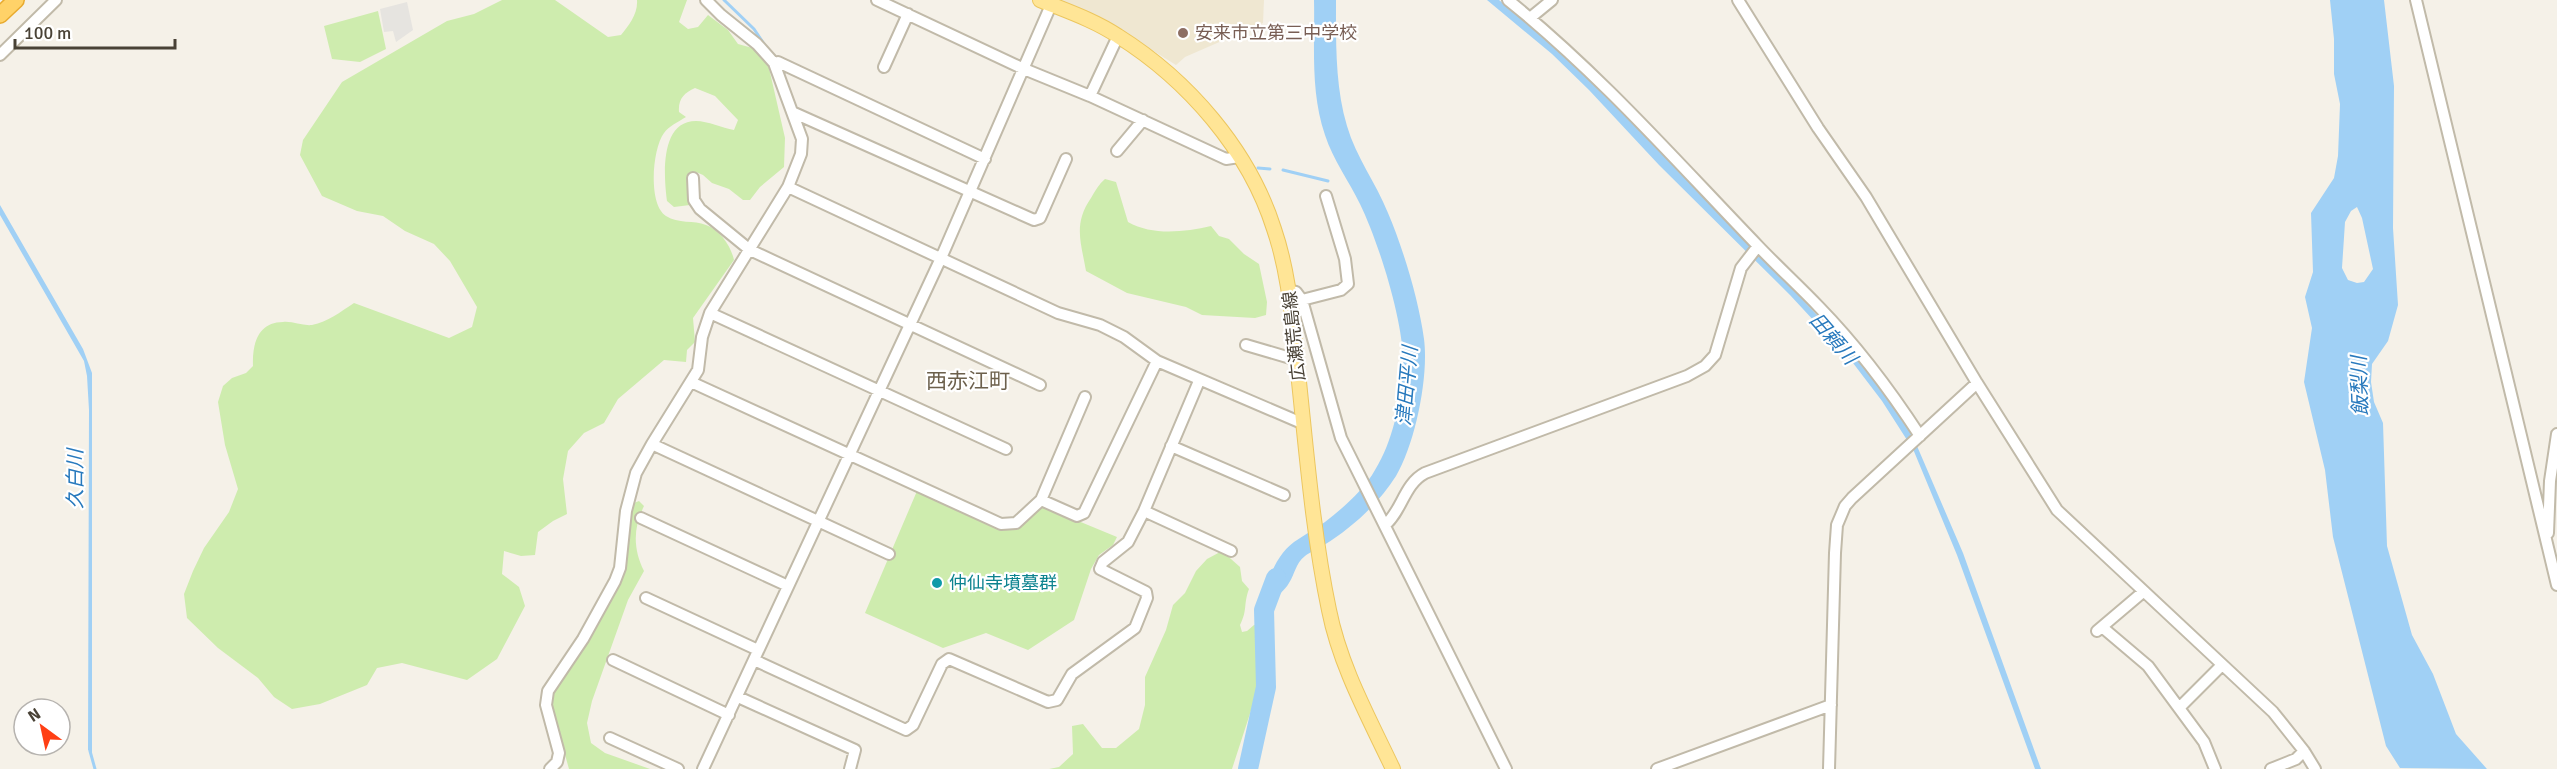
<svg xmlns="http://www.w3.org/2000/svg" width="2557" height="769" font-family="Signika,'Noto Sans JP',sans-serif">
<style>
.education{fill:#efe7d1}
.green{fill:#ceecae}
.parking{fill:#e6e4e0}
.water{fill:#a0d0f5;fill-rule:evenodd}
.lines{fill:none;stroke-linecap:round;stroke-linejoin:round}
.stream{stroke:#a0d0f5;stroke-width:3}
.river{stroke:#a0d0f5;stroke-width:20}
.minor-casing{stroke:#c1baa9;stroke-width:14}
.major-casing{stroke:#ecc65e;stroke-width:16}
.highway-casing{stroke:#e8aa2e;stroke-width:18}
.minor{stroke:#fff;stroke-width:10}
.major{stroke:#ffe596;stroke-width:14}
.highway{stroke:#ffd268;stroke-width:15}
.education-dot{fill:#8d6e63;stroke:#fff;stroke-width:2}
.culture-dot{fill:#0f9aa8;stroke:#fff;stroke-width:2}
.labels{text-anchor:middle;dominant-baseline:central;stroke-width:4.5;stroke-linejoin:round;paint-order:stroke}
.education-label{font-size:18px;fill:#785e54;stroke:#fff;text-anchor:start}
.street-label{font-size:18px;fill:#494236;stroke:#fff}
.culture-label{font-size:18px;fill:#0d838f;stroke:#fff;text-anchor:start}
.water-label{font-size:20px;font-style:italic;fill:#2779bd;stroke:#fff}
.quarter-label{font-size:21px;fill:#6c604c;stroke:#fff}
</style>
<rect width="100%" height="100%" fill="#f5f1e8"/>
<path class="education" d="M1057 0H1264L1263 23 1185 57 1176 65 1107 22Z"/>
<path class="green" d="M502 0H555L608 37 621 35C629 25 638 14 637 0H687L679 22 688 29 698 27 708 15 728 30 738 44 756 49 769 68 785 138 784 167 760 187 750 200H743L729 189 712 183 703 175 696 172 689 174 687 186 690 205 674 207 667 201C664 178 659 121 696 121 708 121 722 128 734 130L738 120 715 96 695 88C684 93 678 99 679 112L686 117C678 122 669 126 664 133 652 149 648 205 666 216 678 224 694 220 706 225 720 230 731 246 734 260L693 318 695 342 687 350 686 362 664 360 618 399 604 423 584 433 568 451 563 479 567 514 553 521 538 532 535 555 521 556 504 551 502 574 519 587 525 606 497 659 467 680 402 663 377 668 367 685 320 704 292 709 274 697 258 678 218 648 187 618 184 594 193 571 204 548 229 512 238 489 225 445 218 402 223 386 232 378 246 373 253 366C252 344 258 322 283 322 293 321 302 326 312 325 328 322 340 312 354 303L449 338 472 327 477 307 450 261 434 244 405 231 383 216 357 211 322 196 300 155 303 140 342 82 447 21 474 14Z
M378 11 386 49 360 62 332 59 324 26Z
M1105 179 1116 182 1128 222C1153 236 1184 232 1211 226L1219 236 1229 239 1244 254 1259 264 1267 302 1266 315 1255 318 1202 315 1186 307 1127 293 1086 271C1081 242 1073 224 1091 198 1095 191 1099 184 1105 179Z
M917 491 1017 526 1042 506 1117 537 1113 545 1099 555 1091 569 1074 620 1028 650 986 633 943 648 865 613Z
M639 501 644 506C633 528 633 549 644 571L628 600 592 701 587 723 591 743 605 753 650 769H569L551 705 554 690 605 607 629 513 634 503Z
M1222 551 1240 567 1242 581 1249 589C1243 605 1248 609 1240 625L1242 632 1247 631 1254 625 1259 624 1261 644 1257 692 1232 769H1049L1059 767 1073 754 1072 726 1083 724 1102 748H1116L1139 729 1145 705V677L1166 630 1173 605 1185 593 1196 571 1207 559Z"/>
<path class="parking" d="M407 2 413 30 396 42 393 31 384 32 380 9Z"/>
<path class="water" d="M1314 0H1336C1336 42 1335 86 1347 126 1356 157 1376 183 1388 213 1403 248 1419 301 1424 339 1429 377 1415 444 1396 476 1379 503 1352 528 1324 545 1318 549 1310 552 1305 556 1295 564 1295 574 1289 583 1284 592 1273 599 1266 606 1264 584 1276 555 1294 542 1304 535 1315 529 1325 522 1343 508 1364 490 1375 470 1393 441 1400 404 1403 370 1406 328 1379 243 1360 204 1349 181 1333 160 1325 135 1310 91 1315 45 1314 0Z
M1487 0H1499L1552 43 1662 153 1842 341 1877 381 1913 435 1907 440 1882 401 1853 363 1790 295 1659 165 1589 90 1552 54Z
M2330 0H2384L2394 86 2393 228 2398 305 2388 341 2372 364 2371 382 2374 402 2383 423 2387 546 2412 635 2433 674 2456 734 2487 769 2400 768 2386 746 2333 537 2325 470 2304 382 2312 328 2305 297 2313 272 2311 213 2334 178 2338 156 2340 104 2334 74V39ZM2357 207 2362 218 2373 269 2364 282 2357 283 2348 280 2342 268 2345 222 2351 211Z
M0 205 83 349 92 373V753L88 750 89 410 87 376 84 361 0 215Z
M1917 446 1963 553 2041 769H2035L1957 555 1913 449Z"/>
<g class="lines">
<path class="stream" d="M724 0 754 29 768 50
M1258 168 1270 169
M1283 170 1328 181
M90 751 95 769"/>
<path class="river" d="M1248 769 1266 687 1264 610 1276 578"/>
<defs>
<path id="minor" d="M877 0 1024 69 1090 96 1226 159 1239 157
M1508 0C1600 74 1677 162 1758 246 1778 267 1799 286 1819 307 1857 346 1890 390 1920 436
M1738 0 1818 128 1866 197 1977 383 2057 510 2273 712 2304 751 2315 769
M2416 0 2557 585
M1530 18 1552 0
M0 55 56 0
M774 63 778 62 985 159
M884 67 908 14
M1090 96 1118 36
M792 112 1034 220 1040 218 1066 159
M1117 151 1143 120
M693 178 694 200 700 209 750 250 1040 385
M788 187 1058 313 1100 325 1124 337 1157 361 1304 424
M1290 291 1296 292 1302 300 1341 438 1506 769
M1302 300 1341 290 1348 284 1345 259 1326 196
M710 313 1006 449
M1246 345 1297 360
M691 382 1001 524 1016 523 1041 500 1077 516 1084 513 1157 361
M656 446 889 554
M1171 446 1284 495
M1041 500 1085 397
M1144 511 1231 551
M641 518 788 586
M1385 525C1402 511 1404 484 1425 473L1687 376 1705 366 1715 355 1741 268 1758 246
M2548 533 2550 481 2557 434
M646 598 758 650
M2102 627 2148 666 2204 742 2215 769
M2097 631 2143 592
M613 660 729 715
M754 660 906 730 913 725 942 664 949 659 1048 702 1057 700 1072 674 1135 628 1147 598 1146 592 1100 569 1103 562 1128 542 1144 511 1199 381
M738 697 855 750 850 769
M2179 708 2222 665
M610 738 678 769
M550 769 557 762 559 753 546 705 548 691 583 639 615 581 620 568 626 511 636 473 652 444 698 370 702 337 710 313 788 187 801 154 802 139 774 63 757 44 721 15 706 0
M703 769 941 258 1051 5
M1657 769 1831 705
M1829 769 1835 553 1837 525 1845 506 1852 498 1977 383
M2271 769 2296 759 2304 751"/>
<path id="major" d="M1040 0C1067 11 1094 20 1118 36 1188 80 1249 150 1274 229 1289 273 1292 317 1297 363 1306 445 1312 529 1329 610 1340 666 1369 718 1393 769"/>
<path id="highway" d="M0 15 16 0"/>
</defs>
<use href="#minor" class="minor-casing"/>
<use href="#major" class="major-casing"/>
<use href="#highway" class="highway-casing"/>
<use href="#minor" class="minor"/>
<use href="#major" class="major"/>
<use href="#highway" class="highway"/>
</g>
<circle class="education-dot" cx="1183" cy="33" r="6"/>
<circle class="culture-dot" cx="937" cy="583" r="6"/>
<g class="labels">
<g class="education-label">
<text x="1195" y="33">安来市立第三中学校</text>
</g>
<g class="street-label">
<text transform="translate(1294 336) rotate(-96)">広瀬荒島線</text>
</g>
<g class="culture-label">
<text x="949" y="583">仲仙寺墳墓群</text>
</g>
<g class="water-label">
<text transform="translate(1833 339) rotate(49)">田頼川</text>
<text transform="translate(1407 386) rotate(-85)">津田平川</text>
<text transform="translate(2360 386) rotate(-92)">飯梨川</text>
<text transform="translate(75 479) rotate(-90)">久白川</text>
</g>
<g class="quarter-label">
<text x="968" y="381">西赤江町</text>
</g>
</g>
<g transform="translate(42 727) rotate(327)"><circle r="28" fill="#ffffff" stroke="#b6b3af" stroke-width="1.5"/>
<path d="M0-4.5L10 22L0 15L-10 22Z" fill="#ff3f14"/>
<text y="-9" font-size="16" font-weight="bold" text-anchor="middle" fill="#494236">N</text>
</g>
<path d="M15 39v9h160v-9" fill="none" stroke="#494236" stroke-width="3"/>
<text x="24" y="39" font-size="18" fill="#494236" stroke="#ffffff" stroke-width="4.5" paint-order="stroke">100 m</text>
</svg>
